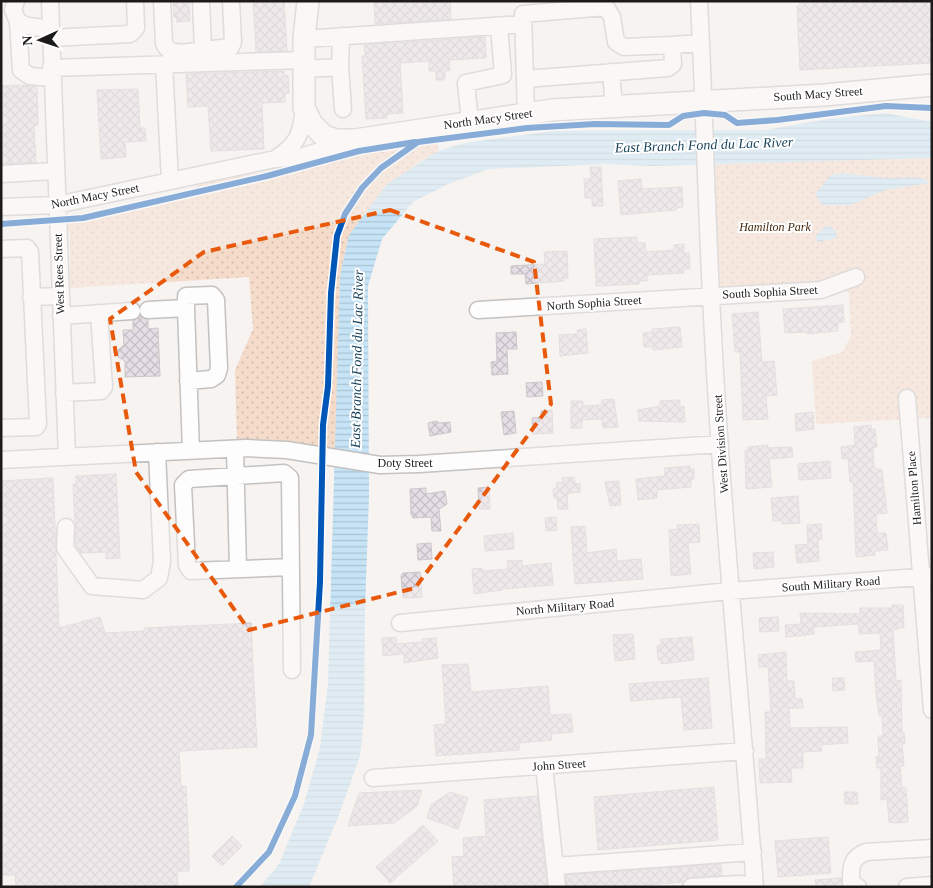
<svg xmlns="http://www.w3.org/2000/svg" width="933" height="888" font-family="'Times New Roman',serif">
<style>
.park{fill:url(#park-dots)}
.water{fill:url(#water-rules)}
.building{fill:url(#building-cross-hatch);stroke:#cbc9c9}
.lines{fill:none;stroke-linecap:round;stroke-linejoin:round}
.minor-casing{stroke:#c3c2c0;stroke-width:19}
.major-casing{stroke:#c3c2c0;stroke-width:24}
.minor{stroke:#fefdfd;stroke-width:16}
.major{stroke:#fefdfd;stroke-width:21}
.cycleway-casing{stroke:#fff;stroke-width:9}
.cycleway{stroke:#0057b8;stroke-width:6}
.marked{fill:none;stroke:#e8590c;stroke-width:4;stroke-dasharray:10 6;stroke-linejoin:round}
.labels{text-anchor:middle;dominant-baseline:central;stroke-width:4;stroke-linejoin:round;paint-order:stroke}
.street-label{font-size:12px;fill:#1d1b1a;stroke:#fff}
.park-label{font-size:12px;font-style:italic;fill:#442509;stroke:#fff}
.water-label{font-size:14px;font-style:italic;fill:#1a445c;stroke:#fff}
</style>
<defs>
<pattern id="park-dots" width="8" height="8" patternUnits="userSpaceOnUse" patternTransform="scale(1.25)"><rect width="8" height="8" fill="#f5dcca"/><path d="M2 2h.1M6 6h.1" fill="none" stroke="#d2bcad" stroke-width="1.8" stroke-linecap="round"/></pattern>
<pattern id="water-rules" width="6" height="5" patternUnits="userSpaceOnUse" patternTransform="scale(1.25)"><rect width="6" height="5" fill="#c6e4f6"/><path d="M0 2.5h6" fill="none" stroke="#aac3d2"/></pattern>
<pattern id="building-cross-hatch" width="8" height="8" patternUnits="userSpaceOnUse" patternTransform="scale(1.25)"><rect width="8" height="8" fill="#e6dee6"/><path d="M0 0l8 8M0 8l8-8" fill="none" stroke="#c5bec5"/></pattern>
</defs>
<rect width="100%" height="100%" fill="#f6f3f1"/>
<path class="park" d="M437 137 438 151 417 163 349 235 340 276 336 457 237 443 235 370 253 329 249 277 70 288V233L66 226C68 211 78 215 90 213L192 191 201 183 262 172 336 152Z
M932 158V418L816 424 812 361 842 352 851 336 849 294 839 283 711 295 706 163Z"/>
<path class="water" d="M885 113 932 122V158L653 166 606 164 489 169 448 184 413 202 382 239 368 286 369 496 365 609 364 717 360 756 338 817 309 887H260L279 864 304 804 320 748 328 684 340 276 349 235 387 184 438 151 465 143 553 131 766 130 828 119Z
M836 174C856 172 876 179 895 178 905 178 924 175 929 183L885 190 851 205H822L815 194 831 175Z
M826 226H830L837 232 836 238 817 242 816 235Z"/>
<path class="building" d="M173 1H189L190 21 177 22 176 17H174Z
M253 1H284L287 51 256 52Z
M374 1H450L451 19 375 24Z
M800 1H932V63L800 70 797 6H800Z
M485 37 486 58 449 60 450 70 445 71V80H436V71H429V61L400 63 403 113 387 114V118L366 119 362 56H365L364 45Z
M284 71V76L288 75 289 93H285V102L262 103 264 149 211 151 208 106 188 107 186 74Z
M25 85 37 87 38 125 34 126 36 162 1 164V86Z
M138 89 140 128H145L146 141 125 142 126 157 101 159 97 90Z
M590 167H601L603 206H592V198H585L584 179H591Z
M641 179 642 189 682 187 683 207 676 208V210L621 215 618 181Z
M637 237V243H645L646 252 674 250V245L684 244V253H689L690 269H683L684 273 647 275V281H639V284L596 286 594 239Z
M567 251 568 278H564V281L526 284 525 274H511V266L545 264 544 252Z
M843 305 844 322H838V331L807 334V332L785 333 783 309Z
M758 312 762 362 774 361 777 395 766 396 768 419 743 420 740 352H735L732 314Z
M140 316 148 320V329L158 328 160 376 125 377V361L118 357V350L124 345 123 330H133V321Z
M680 327 682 347 653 350V347H644L643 333 652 332V329Z
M586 329 588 353 560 356 559 335 578 334 577 330Z
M516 332 517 349H507L508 374 492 375 491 362 497 361 496 333Z
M542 382 543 396 527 397 526 383Z
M614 399 618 427 603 428 602 419 582 420V428H571V401H583V406L602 405V400Z
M680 400V407L684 406 685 422 639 421 638 410 660 406V401Z
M552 410 553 433 533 434 532 418 541 417V411Z
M514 411 516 433 504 435 501 412Z
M813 412 814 429 796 431 795 414Z
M437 421 439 423 450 422 451 432 430 436 428 423Z
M871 425 872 430 875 429 877 447 873 448 874 468 882 470 887 513 876 514 877 533H886L888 550 875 551V555L856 557 853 482H850L848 458 842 459 841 447 855 445 854 427Z
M768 445V448L792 447 793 457 769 459 772 487 746 489 745 450H748V447Z
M830 461 831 478 799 480 798 464Z
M690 466V469H694V479H691V487L657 490V498L638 500 636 479 665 476 664 468Z
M116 474 120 558 106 559V552L81 553 76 546 73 484H76V476Z
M574 477 575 484 580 483V492L569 493 567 496 568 509H558L557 498H554L553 489 557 488 556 483 563 482 562 478Z
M53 478 59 628 100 617 105 633 144 631V628L251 623 257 747 179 751 181 786H186L189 856V871H177L178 887H16L15 875H1V481Z
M619 481 621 505 610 506 605 482Z
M489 487 490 509H479L478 488Z
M426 488V494L445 491 447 504 439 509 441 531H432L431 517 413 518 411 514 410 489Z
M798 496 800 523 782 524V521H773L771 498Z
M556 517 557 530 546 531 545 518Z
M699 524 700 542 688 543 691 574 671 576 669 530 678 529 677 525Z
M821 524 822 539 818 540 819 561 797 563 795 545 808 544 807 525Z
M585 526 587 553 616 549 617 561 641 559 643 579 575 584 571 527Z
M513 533 514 549 485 551 484 536Z
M431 543 432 559 418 560 417 544Z
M773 552 774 567 754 569 753 553Z
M522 560V566L551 563 553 585 502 589V590L474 594 472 569 482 568V571L508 569 507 561Z
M420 572 422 597 403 598 401 576 403 573Z
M892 605H903L904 627 893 630 896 681 901 680 902 733H904L905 744H902L904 766H900L902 788H906L908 819V822L896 823 889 822 887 799 881 800V768H877L876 757H879L878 736H883L882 715H879L876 694 874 661 856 662 855 652 881 650 880 633 859 634V624L814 627V634L786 637 785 625 801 624 800 613 860 614V608H892Z
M778 617 779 631 760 632 759 618Z
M633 634 635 659 615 661 613 635Z
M396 637V644L422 642V639L436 638 438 658 404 663V654L383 656 382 638Z
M692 637 694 660 661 664V660H658L657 646 661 645V639Z
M786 652 787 681H794L795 699H802L803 708H789L790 728 847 727 848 743 821 745 822 751 803 752V768H791L792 782 760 783 759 759H766L765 712H771L768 667H759L758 655Z
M468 664 471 692 548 686 550 715 571 714 573 732 551 734 552 740 519 743V750L436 756 434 725 446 724 442 665Z
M708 678 712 728 684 730 681 697 631 701 629 684Z
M832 678H844L845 690 833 691Z
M714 787 718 840 598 850 594 797Z
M422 790 417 806 394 823 348 826 359 793Z
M450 792 468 798 458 829 427 818 431 805Z
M844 792H857L858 804H845Z
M537 796 547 887H454L452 857 464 856 463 838 486 836 484 800Z
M423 825 438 841 390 883 376 867Z
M232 836 242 846 222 866 212 856Z
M828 837 831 873 778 877 775 841Z
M721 864 722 875 690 877 683 882 622 887H567L566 875Z
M841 878 842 887H816L815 880Z"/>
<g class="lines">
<defs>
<path id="minor" d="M16 1 13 10 18 22 28 26 50 29
M50 1 67 457
M162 1 164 43C169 58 190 51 203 50L201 1
M699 1C704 99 706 197 711 295 720 493 740 690 755 887
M18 22 21 70 30 76 51 78
M50 38 130 34 136 28 135 1
M304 39 523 24
M672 45 701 43
M203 50 231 47 233 42 231 1
M164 64 170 181
M340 67 343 109
M51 68 304 60
M304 69 340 67 341 36
M611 72 614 106
M525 79 668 68 673 64 672 45 624 47 616 42 612 17 606 7 523 14 526 113
M470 122 466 83 503 75 499 26
M275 159C298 144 301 135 304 108
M1 174 55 171
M1 207 56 205 275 159 297 158 349 142
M1 249 27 248 30 252 38 424 36 427 1 428
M31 297 60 296
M186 308V296L212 295 216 300 219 368 217 375 211 379 188 381
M148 310 186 308 191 451
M478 310 821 290 856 277
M61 316 132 311
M64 393 101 391 104 387 99 313
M907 398 932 710
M235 449 238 569
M1 460 246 448 287 450 380 465 419 464 720 444
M66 527 65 548 92 586 143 590 159 578 162 561 157 452
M291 567 191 571 187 565 183 485 189 479 284 473 290 478 292 670
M400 623 730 591 932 576
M544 766 557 887
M373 778 745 751
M555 866 753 852
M691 887 739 884 755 886
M858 887 851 883C851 868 850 858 866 852L932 848
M907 887 932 885"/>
<path id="major" d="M308 1 304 39V108L312 124 324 136 336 140H355L552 110 824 95 932 85"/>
</defs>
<use href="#minor" class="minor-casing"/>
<use href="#major" class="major-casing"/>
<use href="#minor" class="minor"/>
<use href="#major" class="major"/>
<defs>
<path id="cycleway" d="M1 224 83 218 267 176 359 151 415 142
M236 887 269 852 295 796 311 735 320 582 323 425 328 386 331 293 337 236 345 214 362 188 381 168 418 142 527 128 595 124 669 125 683 116 704 113 725 115 737 123 777 120 886 106 932 108"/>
</defs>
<use href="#cycleway" class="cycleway-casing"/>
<use href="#cycleway" class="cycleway"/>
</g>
<path d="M0 0H933V888H0ZM390 210 534 262 551 404 415 588 249 630 136 472 110 319 204 252Z" fill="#f6f3f1" fill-opacity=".55" fill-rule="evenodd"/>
<path class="marked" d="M390 210 534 262 551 404 415 588 249 630 136 472 110 319 204 252Z"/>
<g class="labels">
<g class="street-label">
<text transform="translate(818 94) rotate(-4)">South Macy Street</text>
<text transform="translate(488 119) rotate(-8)">North Macy Street</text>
<text transform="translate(95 196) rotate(-11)">North Macy Street</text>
<text transform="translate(59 274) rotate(-92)">West Rees Street</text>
<text transform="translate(770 292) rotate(-3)">South Sophia Street</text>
<text transform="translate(594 303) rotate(-4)">North Sophia Street</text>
<text transform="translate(721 444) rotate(-94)">West Division Street</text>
<text x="405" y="463">Doty Street</text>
<text transform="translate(914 488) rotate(-95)">Hamilton Place</text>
<text transform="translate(831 584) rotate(-4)">South Military Road</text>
<text transform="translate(565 607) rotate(-5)">North Military Road</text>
<text transform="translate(559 765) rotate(-4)">John Street</text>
</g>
<g class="park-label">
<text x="775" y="227">Hamilton Park</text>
</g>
<g class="water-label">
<text transform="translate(704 145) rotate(-2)">East Branch Fond du Lac River</text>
<text transform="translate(357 359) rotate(-89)">East Branch Fond du Lac River</text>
</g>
</g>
<rect width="933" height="888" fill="none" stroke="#1d1b1a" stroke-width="5"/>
<g transform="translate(40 40) rotate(267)" stroke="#ffffff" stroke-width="4" paint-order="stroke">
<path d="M0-4L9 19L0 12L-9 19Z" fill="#1d1b1a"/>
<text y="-8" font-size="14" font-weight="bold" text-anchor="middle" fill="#1d1b1a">N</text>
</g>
</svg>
